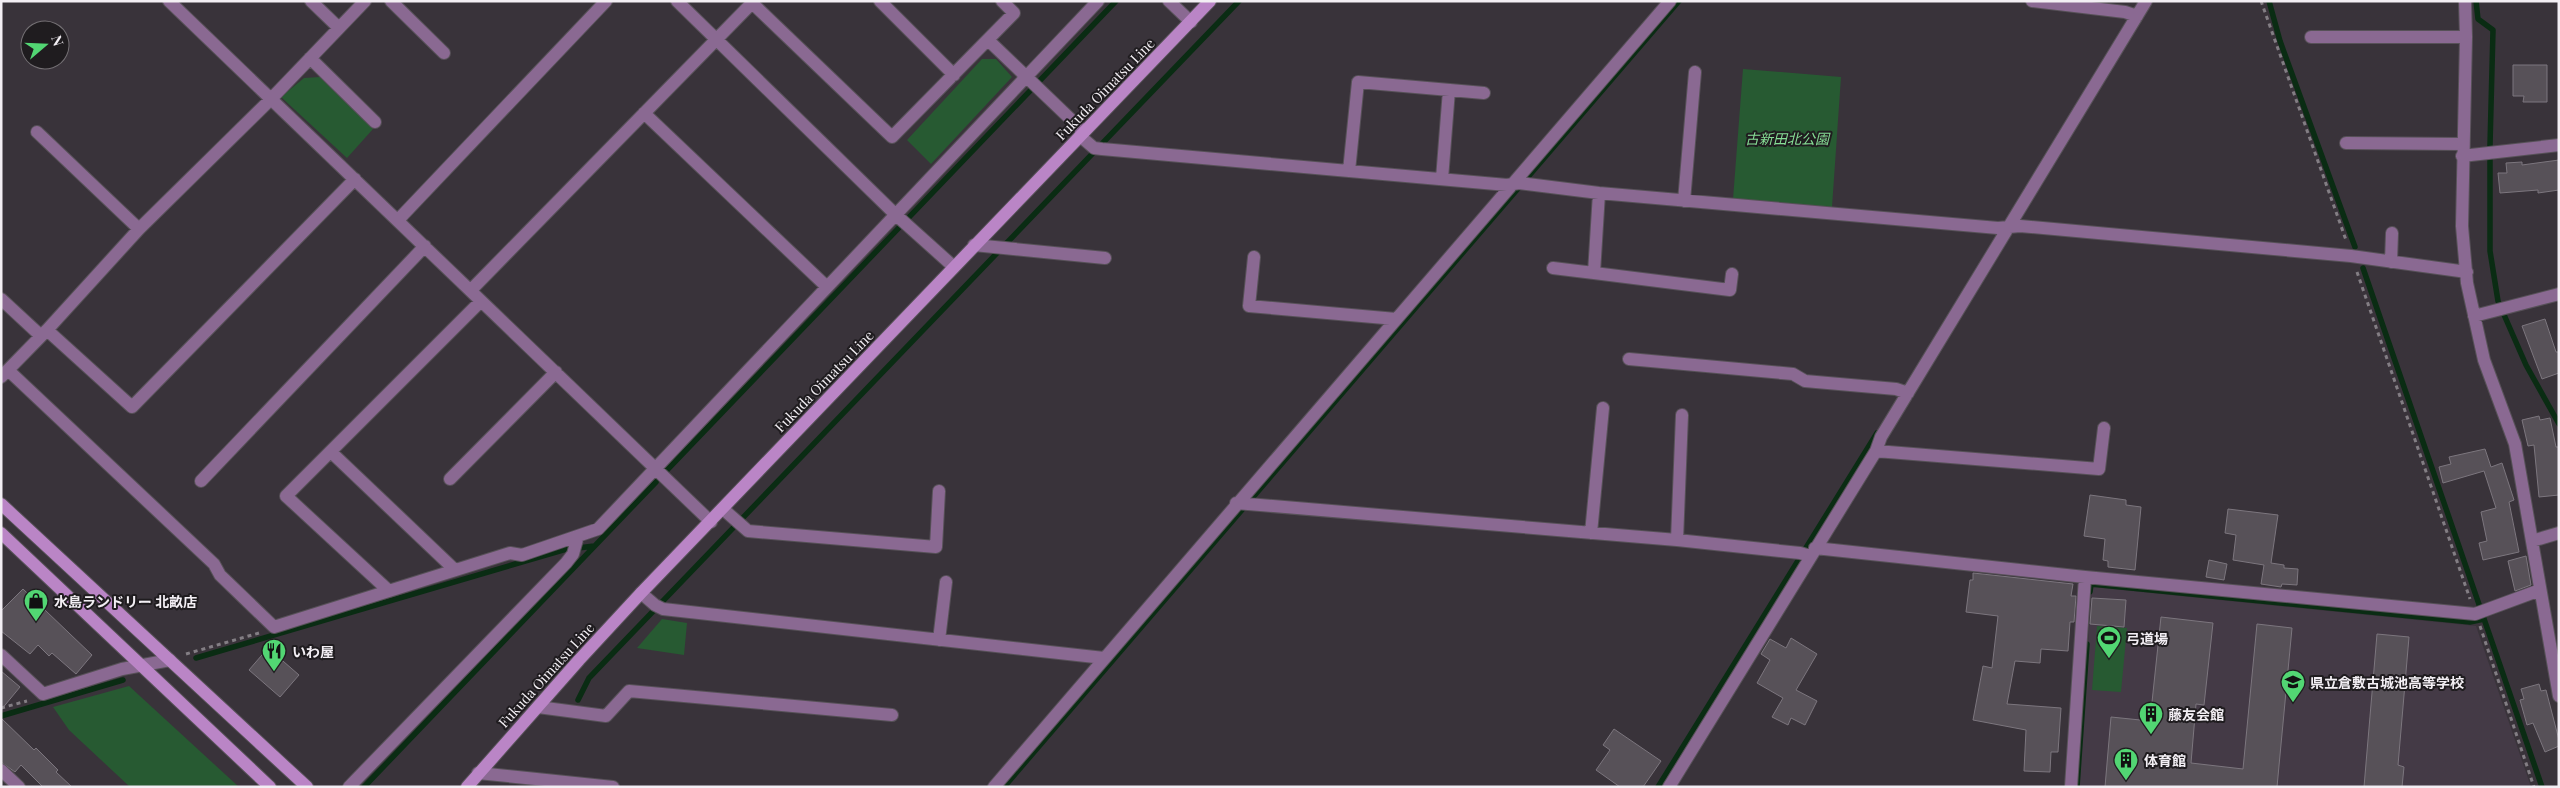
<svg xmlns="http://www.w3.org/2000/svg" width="2560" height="788" font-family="'Playfair Display','Noto Sans JP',serif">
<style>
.built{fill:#443a46}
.green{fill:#275a32}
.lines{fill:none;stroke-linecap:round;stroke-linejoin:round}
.stream{stroke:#0a2c13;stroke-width:5.5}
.building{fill:#575158;stroke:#7c767e}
.street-casing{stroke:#575158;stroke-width:14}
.secondary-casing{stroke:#575158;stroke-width:14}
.path{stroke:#837e84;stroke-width:3;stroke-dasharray:4 4;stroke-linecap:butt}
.street{stroke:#8a6992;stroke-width:12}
.secondary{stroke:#ba85c6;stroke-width:12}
.labels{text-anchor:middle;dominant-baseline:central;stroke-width:4;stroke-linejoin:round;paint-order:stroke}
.street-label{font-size:14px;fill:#f3eff4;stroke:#1f1c1f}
.park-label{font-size:14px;font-style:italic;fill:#86dd95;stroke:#1f1c1f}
.poi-label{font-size:14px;font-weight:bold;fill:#f3eff4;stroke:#1f1c1f;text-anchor:start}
</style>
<rect width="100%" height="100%" fill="#39333a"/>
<path class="built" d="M2092 587 2476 626 2531 787H2078Z"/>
<path class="green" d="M982 59H996L1012 77 931 164 907 140Z
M1743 69 1841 77 1832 207 1733 199Z
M320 77 373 129 347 158 281 97 304 78Z
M662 619 687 623 684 655 637 648Z
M2097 626 2127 628 2121 692 2092 690Z
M129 686 239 787H130L69 730 53 707Z"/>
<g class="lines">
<path class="stream" d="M2269 1 2280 41 2355 247
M2476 1 2478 19 2493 30 2490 145V251L2498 301 2526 365 2559 424
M2363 268 2542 787
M667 470 1116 1
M2090 592 2091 584 2470 622 2484 619
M196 658 563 550 594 546
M578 700 589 678 1239 1
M1 716 123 680
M364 787 656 482
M1004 787 1679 1
M1658 787 1877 433
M2077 787 2087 644"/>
</g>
<path class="building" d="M2513 65H2547V102H2523L2524 96H2513Z
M2559 160V190L2538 193V190L2500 193 2498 173H2507L2506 163 2522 162V165Z
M2545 319 2556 352H2559V373L2542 379 2522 326Z
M2539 416 2540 420 2550 418 2556 447H2559V495L2539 497 2534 445 2528 446 2522 420Z
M2485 449 2491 467 2502 463 2514 500 2509 502 2519 552 2483 560 2479 543 2487 541 2481 512 2496 508 2484 471 2443 483 2439 467 2451 464 2449 457Z
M2090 495 2126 500V505L2141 507 2135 570 2108 567V561L2103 560 2105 539 2084 536Z
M2228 509 2278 515 2271 563 2284 565V568L2298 569 2297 585 2282 584 2281 587 2261 584 2264 565 2233 560 2236 535 2225 533Z
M2526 556 2531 585 2515 591 2508 561Z
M2209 560 2227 564 2224 580 2206 577Z
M1973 573 2073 584 2071 596H2076L2074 622H2070L2068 651 2041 649 2040 663 2015 661 2007 704 2061 708 2058 752H2051L2050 772 2024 771 2026 730 1973 720 1983 666 1992 668 1998 616 1966 612 1970 580H1973Z
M23 589 92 655 76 674 52 653 49 656 38 645 30 654 1 631V611Z
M2092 598 2126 600 2124 627 2090 624Z
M2161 617 2213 623 2204 705 2196 704 2191 763 2243 769 2257 624 2292 628 2277 787H2105L2111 717 2150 721Z
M2377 634 2409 637 2398 765 2404 767 2402 787H2364Z
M1791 638 1817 654 1796 690 1817 701 1805 725 1791 718 1788 725 1772 717 1783 698 1757 683 1770 660 1761 654 1770 639 1786 648Z
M268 648 299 675 280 697 249 670Z
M1 671 20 687 1 710Z
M2539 684 2541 691 2546 690 2559 740V746L2545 752 2533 723 2527 725 2520 700 2524 699 2521 689Z
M1 718 34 750 36 748 58 770 56 772 72 787H43L21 765 15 772 1 762Z
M1614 729 1661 761 1643 787H1620L1596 770 1610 750 1603 745Z"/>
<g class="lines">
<defs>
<path id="street" d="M169 1 711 522
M311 1 339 28
M391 1 444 53
M677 1 896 215 954 267
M750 1 892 137 1014 13 1002 1
M880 1 954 75
M1169 1 1191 22
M2032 1 2125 12 2137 16
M2465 1 2466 37 2462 226 2467 283 2484 360 2515 444 2559 696
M2311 37H2466
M988 40 1084 132
M310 58 375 122
M644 113 827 287
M37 132 139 229
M1080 136 1094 148 1102 149 1507 185 1519 183 1599 193 1998 228 2020 226 2351 256 2467 272
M2346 143 2462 144
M2462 156 2559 145
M1349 171 1358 82 1484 93
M1442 179 1449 90
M1599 193 1594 273 1730 290 1732 274
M1684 201 1695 72
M398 220 606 1
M974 245 1105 258
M1254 257 1249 306 1396 319
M2391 262 2392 233
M1553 268 1594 273
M471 290 752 3
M1 299 41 336
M2474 316 2559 294
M47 330 132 407 355 179
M1629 359 1793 374 1805 381 1896 389 1908 393
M8 370 214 564 220 575 274 627 510 553 522 555 598 529 1098 1
M1 377 47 330 139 229 271 99 365 1
M1876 451 2099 469 2104 428
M331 452 455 570
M450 479 556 372
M201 481 425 246
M1236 503 1677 540 1800 553 1810 556
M723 509 748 531 936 547 939 491
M1591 533 1603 408
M1677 540 1682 415
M2532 541 2559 533
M1815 548 2085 577 2475 614 2540 590
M389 591 286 496 481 301
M641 593 655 605 663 609 1104 658
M939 640 946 582
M1 655 43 694 122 669 170 660
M538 707 606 716 629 691 892 715
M1 770 19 787
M478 773 613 787
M349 787 566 563 573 554 578 536
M994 787 1670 1
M1669 787 1876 451 1881 437 2146 1
M2071 787 2085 577"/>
<path id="secondary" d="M1 504 307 787
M1 533 270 787
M467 787 579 660 641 593 1210 1"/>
</defs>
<use href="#street" class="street-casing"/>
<use href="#secondary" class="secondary-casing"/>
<path class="path" d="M2261 1 2346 240
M2357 272 2470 599
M2480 626 2534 787
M186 654 259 633
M1 708 27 701"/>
<use href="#street" class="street"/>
<use href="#secondary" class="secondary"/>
</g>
<defs>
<symbol id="shop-pin" viewBox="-11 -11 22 30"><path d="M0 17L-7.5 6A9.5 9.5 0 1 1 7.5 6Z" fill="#52d673" stroke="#1f1c1f"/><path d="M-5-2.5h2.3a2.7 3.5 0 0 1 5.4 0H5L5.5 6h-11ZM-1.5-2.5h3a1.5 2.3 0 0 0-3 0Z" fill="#111"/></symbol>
<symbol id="stadium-pin" viewBox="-11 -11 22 30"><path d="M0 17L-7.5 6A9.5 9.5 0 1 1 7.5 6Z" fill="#52d673" stroke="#1f1c1f"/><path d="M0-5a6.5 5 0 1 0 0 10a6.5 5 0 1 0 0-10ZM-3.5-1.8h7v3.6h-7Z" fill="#111"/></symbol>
<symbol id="restaurant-pin" viewBox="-11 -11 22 30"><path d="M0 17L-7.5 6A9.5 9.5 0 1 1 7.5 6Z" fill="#52d673" stroke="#1f1c1f"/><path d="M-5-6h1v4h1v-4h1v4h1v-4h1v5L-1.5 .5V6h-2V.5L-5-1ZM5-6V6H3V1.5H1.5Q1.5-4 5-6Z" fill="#111"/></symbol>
<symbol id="school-pin" viewBox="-11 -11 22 30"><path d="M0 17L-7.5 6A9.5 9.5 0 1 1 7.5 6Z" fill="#52d673" stroke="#1f1c1f"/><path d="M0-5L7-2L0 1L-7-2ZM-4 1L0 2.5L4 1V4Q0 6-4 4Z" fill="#111"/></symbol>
<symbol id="building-pin" viewBox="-11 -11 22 30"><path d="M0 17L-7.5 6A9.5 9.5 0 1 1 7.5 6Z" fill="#52d673" stroke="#1f1c1f"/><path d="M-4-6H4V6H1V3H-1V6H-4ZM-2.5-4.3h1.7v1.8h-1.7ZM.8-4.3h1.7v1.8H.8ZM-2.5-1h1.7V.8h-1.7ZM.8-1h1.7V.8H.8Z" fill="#111"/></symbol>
</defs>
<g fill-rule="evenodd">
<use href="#shop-pin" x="22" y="587" width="28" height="38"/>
<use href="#stadium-pin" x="2095" y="624" width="28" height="38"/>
<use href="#restaurant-pin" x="260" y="637" width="28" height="38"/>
<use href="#school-pin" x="2279" y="668" width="28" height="38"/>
<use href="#building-pin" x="2137" y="700" width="28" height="38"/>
<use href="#building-pin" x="2112" y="746" width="28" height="38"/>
</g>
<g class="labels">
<g class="street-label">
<text transform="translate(1105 89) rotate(-46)">Fukuda Oimatsu Line</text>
<text transform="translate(824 381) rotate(-46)">Fukuda Oimatsu Line</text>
<text transform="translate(546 675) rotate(-48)">Fukuda Oimatsu Line</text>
</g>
<g class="park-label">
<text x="1787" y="138">古新田北公園</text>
</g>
<g class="poi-label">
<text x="54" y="601">水島ランドリー 北畝店</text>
<text x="2126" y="638">弓道場</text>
<text x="292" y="651">いわ屋</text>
<text x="2310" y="682">県立倉敷古城池高等学校</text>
<text x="2168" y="714">藤友会館</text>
<text x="2144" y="760">体育館</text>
</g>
</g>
<rect width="2560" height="788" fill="none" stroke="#f3eff4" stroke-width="5"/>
<g transform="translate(45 45) rotate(71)"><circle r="24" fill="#1f1c1f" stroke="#747074"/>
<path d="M0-4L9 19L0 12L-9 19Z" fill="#52d673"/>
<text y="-8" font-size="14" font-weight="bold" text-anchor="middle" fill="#f3eff4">N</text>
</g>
</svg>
